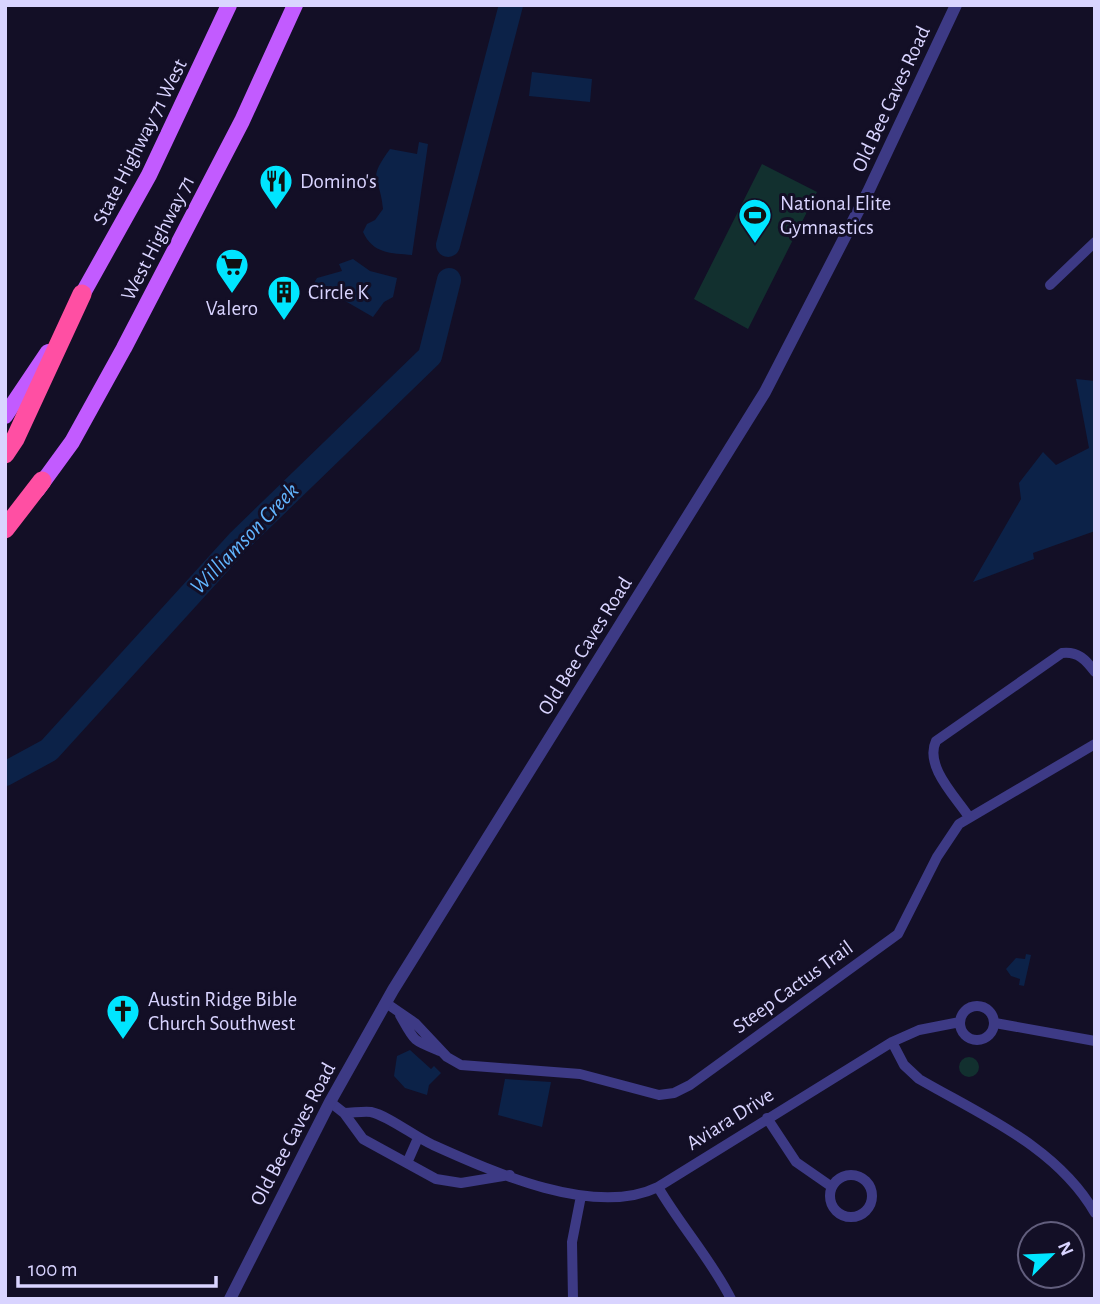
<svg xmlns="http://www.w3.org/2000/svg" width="1100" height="1304" font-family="'Alegreya Sans',sans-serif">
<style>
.green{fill:#12302f}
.water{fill:#0c2248}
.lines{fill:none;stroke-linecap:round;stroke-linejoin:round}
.river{stroke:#0c2248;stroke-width:24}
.minor{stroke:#3d3a85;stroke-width:10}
.tertiary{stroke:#3d3a85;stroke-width:12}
.primary{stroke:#c25bff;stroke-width:16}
.motorway{stroke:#ff4fa3;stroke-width:19}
.labels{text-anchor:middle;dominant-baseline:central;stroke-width:6;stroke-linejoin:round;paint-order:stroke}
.street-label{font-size:21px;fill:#d9d4ff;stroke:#130f26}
.poi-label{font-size:21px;fill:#d9d4ff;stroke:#130f26;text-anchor:start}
.water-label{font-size:23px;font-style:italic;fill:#62b6ff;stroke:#130f26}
</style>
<rect width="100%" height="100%" fill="#130f26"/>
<path class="green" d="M762 164 817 192 748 329 694 299Z
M959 1067a10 10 0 1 1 20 0a10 10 0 1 1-20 0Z"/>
<path class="water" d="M532 72 592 79 590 102 529 96Z
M419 142 428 144 412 255C391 253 373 254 363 232L367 224 375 220 383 209C380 174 366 182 390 149L417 154Z
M353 259 370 271 397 278 393 297 384 302 373 317 314 283 317 278 342 271 339 264Z
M1076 379 1095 381V531L1033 553 1034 559 973 582 1021 499 1019 483 1043 452 1056 465 1089 448Z
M1026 954 1031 955 1024 986 1019 985 1020 979 1011 976 1006 969 1016 958 1025 959Z
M410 1050 431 1069 434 1066 441 1073 429 1085 427 1095 405 1088 394 1076 397 1056Z
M505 1079 551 1082 542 1127 498 1115Z"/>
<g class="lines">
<path class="river" d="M448 245 511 5
M5 774 49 750 239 541 430 356 449 280"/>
<path class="minor" d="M1050 285 1095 242
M969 817C956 797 924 766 936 741L1062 653C1078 651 1086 660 1095 672
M386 1003 415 1023 447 1057 461 1065 580 1074 659 1095 674 1093 690 1085 898 934 937 857 959 824 1095 744
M960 1023a17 17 0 1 1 34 0a17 17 0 1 1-34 0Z
M400 1015C415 1042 412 1040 440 1051
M995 1023 1095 1041
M892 1042 904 1065 919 1079C983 1116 1057 1147 1095 1213
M330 1102 344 1113 363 1139 436 1179 461 1183 510 1175
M344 1113C353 1113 363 1111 371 1112 389 1116 415 1137 433 1145 493 1172 595 1218 658 1187L892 1042 919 1030 960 1022
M767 1118 796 1162 832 1187
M407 1163 418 1138
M830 1196a21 21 0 1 1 42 0a21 21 0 1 1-42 0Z
M658 1187C680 1225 711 1259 731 1299
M573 1299 572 1242 581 1196"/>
<path class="tertiary" d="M230 1299 330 1102 393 990 765 392 868 192 956 5"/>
<path class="primary" d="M78 302 149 175 229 5
M5 416 48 352
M37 490 72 442 124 348 242 121 295 5"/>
<path class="motorway" d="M5 454 15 439 82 294
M5 529 42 481"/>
</g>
<defs>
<symbol id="restaurant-pin" viewBox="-11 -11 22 30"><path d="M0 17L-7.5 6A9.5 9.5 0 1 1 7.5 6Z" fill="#00e5ff" stroke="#130f26"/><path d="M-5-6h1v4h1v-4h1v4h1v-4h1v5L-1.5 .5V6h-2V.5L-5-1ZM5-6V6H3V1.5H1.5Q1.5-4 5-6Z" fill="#111"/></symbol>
<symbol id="stadium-pin" viewBox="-11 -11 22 30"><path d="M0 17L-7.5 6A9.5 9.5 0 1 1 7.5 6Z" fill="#00e5ff" stroke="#130f26"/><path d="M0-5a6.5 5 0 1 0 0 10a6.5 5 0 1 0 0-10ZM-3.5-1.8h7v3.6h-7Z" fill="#111"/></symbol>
<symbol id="supermarket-pin" viewBox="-11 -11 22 30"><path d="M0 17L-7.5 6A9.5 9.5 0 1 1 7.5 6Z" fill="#00e5ff" stroke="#130f26"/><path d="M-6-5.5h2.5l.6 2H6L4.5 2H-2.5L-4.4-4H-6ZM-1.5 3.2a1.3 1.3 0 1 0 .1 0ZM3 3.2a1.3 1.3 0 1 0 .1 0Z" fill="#111"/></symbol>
<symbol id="building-pin" viewBox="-11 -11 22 30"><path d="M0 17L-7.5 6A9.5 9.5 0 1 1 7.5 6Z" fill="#00e5ff" stroke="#130f26"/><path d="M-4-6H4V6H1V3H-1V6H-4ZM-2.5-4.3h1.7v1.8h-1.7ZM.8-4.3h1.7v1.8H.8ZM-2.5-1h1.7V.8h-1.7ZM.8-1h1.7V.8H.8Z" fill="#111"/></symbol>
<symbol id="church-pin" viewBox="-11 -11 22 30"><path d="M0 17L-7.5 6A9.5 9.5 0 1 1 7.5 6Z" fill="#00e5ff" stroke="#130f26"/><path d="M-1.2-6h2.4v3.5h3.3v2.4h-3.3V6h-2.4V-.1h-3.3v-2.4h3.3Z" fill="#111"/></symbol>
</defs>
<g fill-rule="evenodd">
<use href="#restaurant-pin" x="257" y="162" width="38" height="52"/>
<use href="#stadium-pin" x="736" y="196" width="38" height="52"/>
<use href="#supermarket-pin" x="213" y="246" width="38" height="52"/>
<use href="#building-pin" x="265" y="273" width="38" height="52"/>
<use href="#church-pin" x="104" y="992" width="38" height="52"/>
</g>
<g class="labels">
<g class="street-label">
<text transform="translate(891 99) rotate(-65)">Old Bee Caves Road</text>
<text transform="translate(140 142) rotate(-63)">State Highway 71 West</text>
<text transform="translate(158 238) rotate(-63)">West Highway 71</text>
<text transform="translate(585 646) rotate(-58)">Old Bee Caves Road</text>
<text transform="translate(793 987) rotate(-36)">Steep Cactus Trail</text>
<text transform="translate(730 1119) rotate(-32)">Aviara Drive</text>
<text transform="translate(293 1134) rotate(-62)">Old Bee Caves Road</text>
</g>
<g class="poi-label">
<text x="300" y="181">Domino's</text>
<text x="780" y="203">National Elite<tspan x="780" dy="24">Gymnastics</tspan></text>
<text x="308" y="292">Circle K</text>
<text x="232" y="308" text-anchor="middle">Valero</text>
<text x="148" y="999">Austin Ridge Bible<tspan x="148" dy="24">Church Southwest</tspan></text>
</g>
<g class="water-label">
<text transform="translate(245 539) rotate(-46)">Williamson Creek</text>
</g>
</g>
<rect width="1100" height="1304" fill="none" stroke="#d9d4ff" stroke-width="14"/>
<g transform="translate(1051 1255) rotate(66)"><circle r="33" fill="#130f26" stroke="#625e7d" stroke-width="2"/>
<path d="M0-5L12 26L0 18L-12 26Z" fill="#00e5ff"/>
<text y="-10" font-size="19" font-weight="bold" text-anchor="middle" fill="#d9d4ff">N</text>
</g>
<path d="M18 1276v10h198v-10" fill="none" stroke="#d9d4ff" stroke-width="3.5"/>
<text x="28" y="1276" font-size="21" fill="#d9d4ff" stroke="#130f26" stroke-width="5" paint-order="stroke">100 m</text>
</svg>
